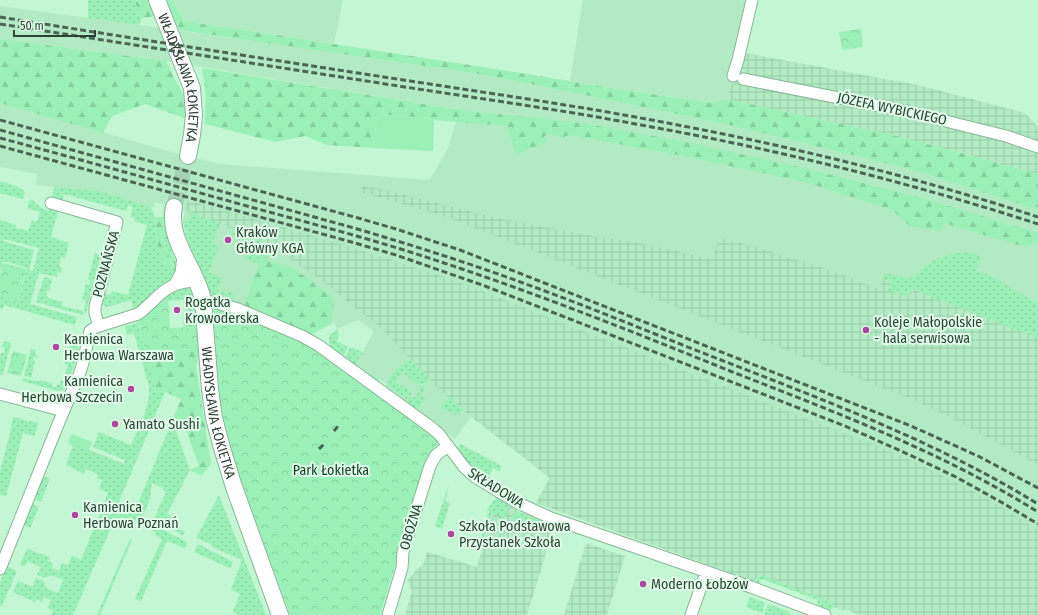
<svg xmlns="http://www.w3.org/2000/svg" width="1038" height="615" font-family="'Fira Sans Condensed',sans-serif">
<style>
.built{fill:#b2ebc3}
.industrial{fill:url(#industrial-grid)}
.grass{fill:url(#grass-dots);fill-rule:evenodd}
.forest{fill:url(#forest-firs)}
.park{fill:url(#park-crowns)}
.garden{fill:#9bf0b7}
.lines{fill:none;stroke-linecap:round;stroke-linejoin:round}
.secondary-tunnel{stroke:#a5d2b2;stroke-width:16;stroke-dasharray:16 8;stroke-linecap:butt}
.street-casing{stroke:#87b796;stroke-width:13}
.secondary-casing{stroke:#87b796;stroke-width:18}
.street{stroke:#fff;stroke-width:11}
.secondary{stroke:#fff;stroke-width:16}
.rail{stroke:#4b6553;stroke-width:3;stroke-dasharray:6 3;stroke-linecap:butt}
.poi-dot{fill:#b244a2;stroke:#dffde8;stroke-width:1.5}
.labels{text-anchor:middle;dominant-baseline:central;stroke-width:4;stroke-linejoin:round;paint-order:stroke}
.street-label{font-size:14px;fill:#2e4234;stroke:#dffde8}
.poi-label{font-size:14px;fill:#2e4234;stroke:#dffde8;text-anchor:start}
.park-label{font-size:14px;fill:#153d24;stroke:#dffde8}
</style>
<defs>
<pattern id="industrial-grid" width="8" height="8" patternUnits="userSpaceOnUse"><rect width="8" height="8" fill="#b2ebc3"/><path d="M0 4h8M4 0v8" fill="none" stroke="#99cba8"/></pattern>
<pattern id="grass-dots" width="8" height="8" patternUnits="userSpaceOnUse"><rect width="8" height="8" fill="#9bf0b7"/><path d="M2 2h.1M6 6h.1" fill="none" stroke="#86cf9e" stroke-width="1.8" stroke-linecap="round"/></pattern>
<pattern id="forest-firs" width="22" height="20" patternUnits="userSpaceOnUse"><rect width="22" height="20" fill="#9bf0b7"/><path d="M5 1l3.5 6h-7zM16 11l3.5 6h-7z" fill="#86cf9e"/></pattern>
<pattern id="park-crowns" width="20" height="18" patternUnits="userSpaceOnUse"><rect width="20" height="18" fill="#9bf0b7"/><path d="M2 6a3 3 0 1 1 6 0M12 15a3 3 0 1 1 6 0" fill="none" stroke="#86cf9e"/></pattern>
</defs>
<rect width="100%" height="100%" fill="#c3f6d2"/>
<path class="built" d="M173 0H343L334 44 183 21Z
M583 0H757L738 80 730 86 727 99 711 103 604 87 570 81Z
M0 6 286 45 473 73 526 83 721 123 913 170 1038 210V615H860L845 609 843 610 837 608 833 607 834 603 760 575 754 581 536 503 550 478 471 416 455 439 416 410H417L385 386 386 383 355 366 374 331 358 320 337 329 334 323 310 335 244 306 216 293 208 273 183 220 185 210 154 202V207H151L99 191H95L36 185 37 174 0 167V103L168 151 220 164 430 180 448 148 460 110 166 61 0 39Z"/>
<path class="industrial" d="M745 53 918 85 1025 113 1038 127V174L901 137 727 99 730 86 738 80Z
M362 186 381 189 492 217 593 236 639 243 685 253 712 260 719 238 757 247 780 255 824 268 879 289 884 273 1038 315V465L952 418 916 401 457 221 434 213 360 192Z
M188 200 348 246 454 280 907 458 954 481 987 498 1038 529V615H860L845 609 843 610 837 608 833 607 834 603 760 575 754 581 536 503 550 478 469 415 436 386 379 326 359 311 323 281 267 243 185 210Z
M497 497 518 511 545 523 544 527 552 530 544 560 527 615H405L412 592 408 580 417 569 423 565 427 552 477 567 493 514 492 513Z
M586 543 625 556 607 615H564Z"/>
<path class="grass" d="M88 0H134L142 18 139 25 88 18Z
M0 181C10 184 17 185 25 192L23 199 0 193Z
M54 187 95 191H99L151 207 154 215 157 240 164 266 169 269 173 266 163 239V217L164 205 169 206 168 235 171 250 177 265 176 277 134 311 131 300 107 307 100 304 103 293 111 295 112 291 128 295 147 225 134 221 135 218 130 217 133 207 128 205 126 211 64 194 62 200 60 201 52 199Z
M32 199C37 205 42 209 49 211L50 207 58 211 57 218H56L51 237 69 243 65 258 61 257 59 266 62 267 61 273 57 272V277L39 273 30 304 77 317 75 325 4 305 2 309 0 308V296L18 300 27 268 3 261 0 272V220L16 225V228L28 231 32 220 37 222 40 212 27 208 29 201ZM4 239 39 248 33 271 29 270 34 250 3 241Z
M191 212 220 224 212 243 219 246 209 272 222 278 217 290 227 294 229 291 233 293 234 297 232 303 212 296 198 269 200 267C192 251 185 239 183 220L189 221Z
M232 230 261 241 259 246 263 253 267 243 278 251 264 259 259 264 244 259 251 242 231 234Z
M95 253 101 255 86 313H84L83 315 86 301 82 300 86 284 89 285 91 281 88 279Z
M957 253H968L981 256 976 271 988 274 1038 304V338L912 289 909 297 896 292 888 291 887 288H890L892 281 883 279 884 273 908 279 938 258Z
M44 277 52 279 49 291H47L46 295 48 296V298L62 302V306L83 311 82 315 36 302Z
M180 287H189L193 297H196L198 312H195L197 327H184L183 319H186L185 300 168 301V293Z
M138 322 156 392 163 391 165 392 119 502 136 508 168 431 175 428 190 470 167 514 179 521 176 527 185 532 183 535 153 521 166 492 163 491V488L152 483 150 499 140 523 134 520 130 529 110 530 73 615H51L53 611 48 608 51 600 44 597 42 602 37 599 35 602 13 592 18 581 33 587 36 578 44 581C45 589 51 590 58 593L63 580C57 577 51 574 45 578L37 575 41 567 27 561 25 566 20 565 27 549 50 557 48 561 53 563 52 568 59 571 62 563 68 565 72 556 81 560 108 493 99 489 102 480 97 478 98 474 85 469 84 474 66 465 73 446 69 444 70 442 124 464 125 460 93 447 99 432 131 445C139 427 150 408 149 387L134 333 127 335 125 328 126 326Z
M337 329 339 334 337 341 348 347 343 357C334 350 326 348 330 335Z
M4 341 11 343 3 375H0V356L1 353H4L5 348 2 347Z
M76 342 79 344 75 364 65 389 58 391 22 381 23 378 40 382V380L53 384 52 386 57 387V385H59L61 381H63L68 365 65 364V362H68L72 350 69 349 70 344 75 345Z
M350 347 363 352 355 366 379 379V381L363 372 345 358Z
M31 349 36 350 35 355 38 356 37 358 34 357 33 361 35 362 31 378 24 376Z
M410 359 430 380 424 384H418L402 372 396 382 412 393 409 397 411 398H414L421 390 418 388 419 386H424L425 389 421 394 426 398 417 410 408 403 409 401 387 385C389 373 401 365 410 359Z
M449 397 463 409 458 415 440 408Z
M13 417 25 420 26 421 29 422 31 421 39 423 34 436 23 433 6 496 0 495V471L12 426H11Z
M460 444 502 466 499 472 493 468 488 477C479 470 458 457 455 447L458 448Z
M43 476 50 479 41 502 34 499Z
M449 484 445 502 450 503 442 529 435 526Z
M219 495 266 615H240L233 612 240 594 231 590 242 560 212 547 211 544 196 538Z
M497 497 509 506 501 528H500L503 517 492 513 481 548 478 547 488 513H489V511H487C489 505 493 502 497 497Z
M32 504 39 507 30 528 26 526 24 523Z
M516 511 545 523 543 529 513 519 512 518Z
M152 524 187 542 185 548 167 541 141 601 135 599 162 539 155 535 156 532 149 529Z
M130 539 132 540 131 542 100 615H97Z
M198 544 233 562 230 568 194 552Z
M7 566 17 571 2 606H0V582Z
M760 575 834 603 833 608 829 611 817 607 818 600 762 579 758 584 754 583Z
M750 597 765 603 762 613 746 607Z
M768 604 790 612 789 615H768L764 614Z"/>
<path class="forest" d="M134 0H148L155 16 142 18Z
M166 0H173L183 21 334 44 528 74 604 87 711 103 727 99 901 137 1038 174V210L913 170 721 123 526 83 473 73 179 30Z
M0 39 166 61 183 95 187 116 184 118 145 104 112 116 103 133 0 103Z
M202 68 460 110 582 123 681 141 812 170 926 199 1038 233V241L1025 247 944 223 941 231 910 226 892 210 805 182 679 155 569 135 560 138 558 135 554 137 552 133 544 136 547 142 516 154 507 126 434 120 426 118 377 114 374 148 327 145 305 136 275 142 205 124 206 94Z
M155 217H163V239L173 267 169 269 164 267 157 240Z
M261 258 292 268 309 279 334 299 331 324 310 335 244 306Z
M201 349 196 366 211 464 202 475H199L190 470 199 466 184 424 168 431 181 399 163 391 156 392 145 350Z"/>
<path class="park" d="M861 29 863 47 842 50 839 32Z
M3 263 26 269 18 301 0 296V275Z
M168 293 170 328 199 327 201 349 145 350 138 320 145 316 157 302Z
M216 308H220L301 340 318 350 432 434 438 440 437 445 426 465 380 615H290L246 495 227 435 221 408 219 392 213 310Z
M13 351 27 355 21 376 7 373Z"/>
<path class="garden" d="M377 114 426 118 434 120 433 151 374 148Z
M72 434 92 442 89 450 68 442Z"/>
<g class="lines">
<path class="secondary-tunnel" d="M174 207 188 156"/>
<defs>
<path id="street" d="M733 76 738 60 752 0
M743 79 905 111 1006 136 1038 147
M51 203 117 222 95 307V313L99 326
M175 284 181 273 183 255
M203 300 228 306 238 309 302 336 318 345 432 428 439 434 464 467 475 477 516 502 551 518 751 587 825 615
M0 394 64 411
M0 569 59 422 79 375 83 363 90 331 96 327 138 314C143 311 147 306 152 302 166 287 176 282 196 281
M388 615 402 568 403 552 430 466 436 455 448 446
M691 615 706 573"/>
<g id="secondary">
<path id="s1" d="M157 0 192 88 194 115 192 135 188 156"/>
<path id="s2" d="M174 207C167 241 197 269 203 300L210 389 214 418 222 448 234 487 280 615"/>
</g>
</defs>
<use href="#street" class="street-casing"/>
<use href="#secondary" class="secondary-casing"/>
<use href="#street" class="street"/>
<use href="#secondary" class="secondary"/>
<path class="rail" d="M0 17C137 39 273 60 410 81 501 95 592 108 683 126 803 149 922 179 1038 217
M0 24C135 45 270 66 405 87 483 99 562 110 641 125 775 149 908 182 1038 224
M0 120 358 218 396 229 460 250 911 426 978 456 1038 488
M0 130 354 228C415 246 475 265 534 287 597 310 659 336 721 360 829 402 939 443 1038 504
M0 138C82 160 164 183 247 206 313 224 379 241 444 263 541 295 636 333 730 371 835 412 942 452 1038 512
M0 146 348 241 396 255 485 286 845 426 912 456 956 477 1001 502 1038 524
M334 431 339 425
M319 449 325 443"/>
</g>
<g class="poi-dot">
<circle cx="228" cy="240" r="4"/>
<circle cx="177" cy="310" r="4"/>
<circle cx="866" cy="330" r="4"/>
<circle cx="56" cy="347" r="4"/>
<circle cx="131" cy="389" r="4"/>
<circle cx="115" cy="424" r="4"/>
<circle cx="75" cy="515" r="4"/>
<circle cx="451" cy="534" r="4"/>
<circle cx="643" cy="584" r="4"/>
</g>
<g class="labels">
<g class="street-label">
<text stroke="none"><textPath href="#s1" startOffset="82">WŁADYSŁAWA ŁOKIETKA</textPath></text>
<text transform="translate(892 109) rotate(12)">JÓZEFA WYBICKIEGO</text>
<text transform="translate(106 264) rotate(-75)">POZNAŃSKA</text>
<text stroke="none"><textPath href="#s2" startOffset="213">WŁADYSŁAWA ŁOKIETKA</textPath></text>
<text transform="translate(496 488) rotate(32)">SKŁADOWA</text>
<text transform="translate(411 527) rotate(-73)">OBOŹNA</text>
</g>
<g class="poi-label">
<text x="236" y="232">Kraków<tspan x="236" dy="16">Główny KGA</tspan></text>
<text x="185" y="302">Rogatka<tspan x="185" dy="16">Krowoderska</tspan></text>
<text x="874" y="322">Koleje Małopolskie<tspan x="874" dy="16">- hala serwisowa</tspan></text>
<text x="64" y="339">Kamienica<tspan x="64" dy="16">Herbowa Warszawa</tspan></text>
<text x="123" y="381" text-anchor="end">Kamienica<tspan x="123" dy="16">Herbowa Szczecin</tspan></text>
<text x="123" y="424">Yamato Sushi</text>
<text x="83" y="507">Kamienica<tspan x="83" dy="16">Herbowa Poznań</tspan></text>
<text x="459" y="526">Szkoła Podstawowa<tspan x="459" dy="16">Przystanek Szkoła</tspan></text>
<text x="651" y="584">Moderno Łobzów</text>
</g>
<g class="park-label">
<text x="331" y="470">Park Łokietka</text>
</g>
</g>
<path d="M14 30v6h81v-6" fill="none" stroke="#2e4234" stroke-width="2"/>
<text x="20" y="30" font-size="12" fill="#2e4234" stroke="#dffde8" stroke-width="3" paint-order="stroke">50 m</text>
</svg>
